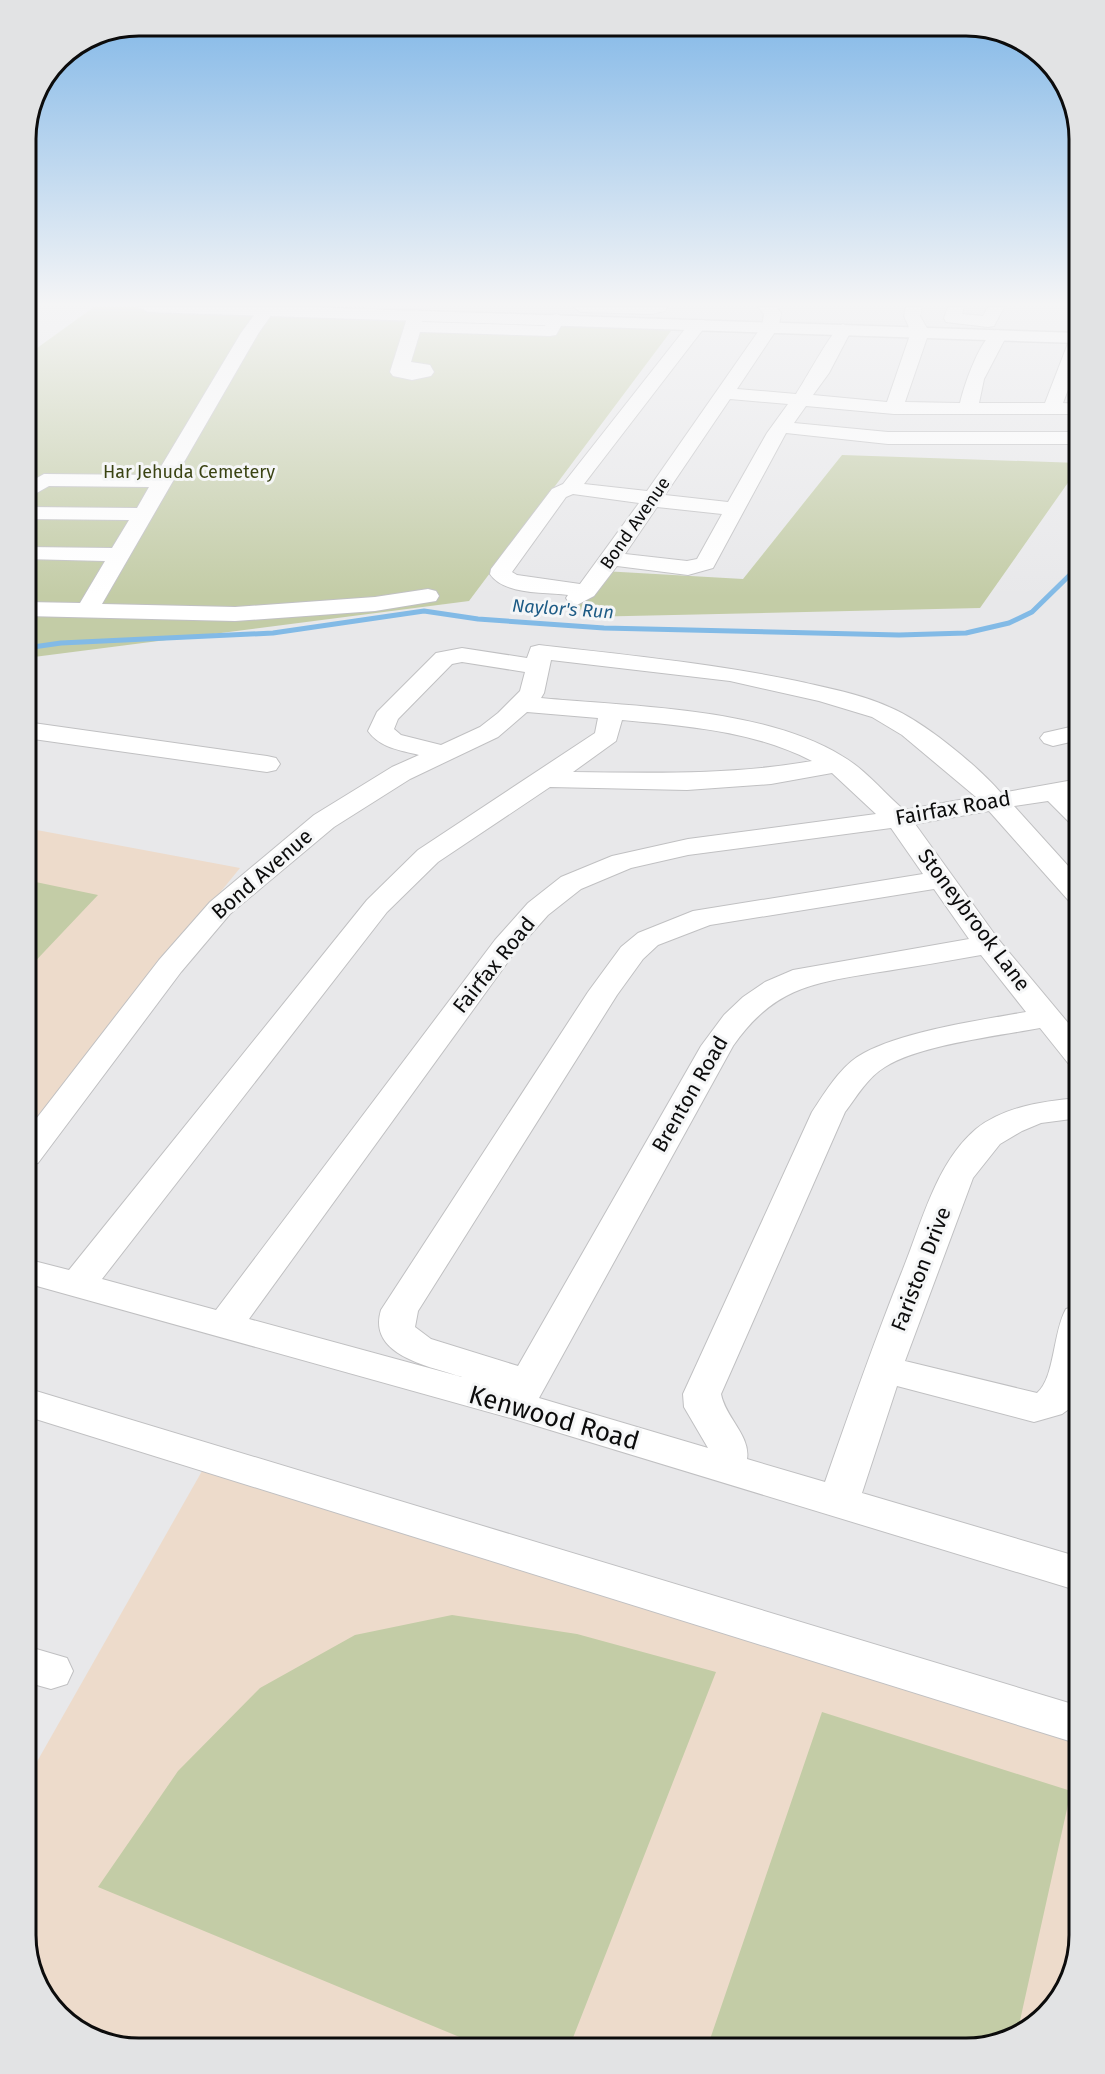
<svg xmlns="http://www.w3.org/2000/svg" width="1105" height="2074" font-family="'Fira Sans',sans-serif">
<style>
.education{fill:#eddbcb}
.green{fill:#c3cca6}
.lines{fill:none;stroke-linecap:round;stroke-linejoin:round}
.stream-far1{stroke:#82bae6;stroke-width:4.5}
.stream{stroke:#82bae6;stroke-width:5}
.minor-casing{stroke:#c0c0c2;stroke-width:2}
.major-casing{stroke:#c0c0c2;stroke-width:3}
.minor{fill:#fff;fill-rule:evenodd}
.major{fill:#fff;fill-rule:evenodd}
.labels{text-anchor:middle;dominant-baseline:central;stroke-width:6;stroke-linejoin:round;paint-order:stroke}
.far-park-label{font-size:18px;fill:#3a4313;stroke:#f5f6f7}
.far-street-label{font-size:18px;fill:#0c0c0c;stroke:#f5f6f7}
.far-water-label{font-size:18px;font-style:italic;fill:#1d5b85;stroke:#f5f6f7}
.street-label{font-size:21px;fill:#0c0c0c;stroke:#f5f6f7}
.near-street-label{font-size:26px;fill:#0c0c0c;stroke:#f5f6f7}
.rim{fill:none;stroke:#0c0c0c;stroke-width:3}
</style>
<rect width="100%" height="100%" fill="#e8e8ea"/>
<path class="education" d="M26 828 240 868 26 1131Z
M206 1464 1079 1731V1935L1060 1998 1010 2040 966 2048H132L76 2029 34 1979 26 1935V1781Z"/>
<path class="green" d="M94 307H137L677 323 469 601 26 658V356Z
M842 455 1079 463V467L980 608 583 617 577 598 603 571 743 579Z
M26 880 98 895 26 971Z
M452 1615 577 1634 716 1672 569 2048H486L98 1887 178 1771 260 1688 355 1635Z
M822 1712 1071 1791 1017 2034 1010 2040 966 2048H707Z"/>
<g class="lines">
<path class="stream-far1" d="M1078 519 1076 504 1079 501"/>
<path class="stream" d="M1078 518 1079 530
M26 648 61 643 273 633 424 611 478 619 604 628 899 635 966 633 1009 623 1032 612 1079 566"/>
<defs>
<path id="minor" d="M260 307H270L274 311 258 334 102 604 235 607 375 597 428 589 436 591 439 596 436 601 375 611 235 621 26 616V602L80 603 105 561 26 559V547L112 548 129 520 26 519V507L137 508 149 487 49 486 26 499V484L44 474 156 475 241 333Z
M573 307H667L665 311 652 314 581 312Z
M758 307H776L781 313 779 326 737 389 796 394C805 381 834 326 843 324L852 329 829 373 813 395 887 402 911 332 904 316 906 307H922L920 316 929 332 905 402 960 403C964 386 981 334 998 330L1007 335 984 379 979 403H1045L1070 338 1079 333V360L1063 403 1079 404V414H894L806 406 794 423 888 432H1079V444H888L786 433 713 568 688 575 617 566 594 596 577 605 569 603 566 598 568 595C545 592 504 595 490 574L491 569 552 489 563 484 692 320H704L706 324 704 328 584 484 647 491 762 326 764 314ZM730 399 788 404 767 433 728 502 665 495ZM573 494 639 503 580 584 517 575 512 572 566 497ZM657 507 722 514 697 559 687 561 625 554Z
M948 307H964L962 314 983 316 988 307H1004L994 326 988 327 946 322 944 318Z
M416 310 424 315 422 322 545 326 551 315 557 314 565 319 556 335 550 336 420 332 411 362 430 365 434 372 431 376 412 380 393 376 390 372 408 315Z
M539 645C626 655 712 663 797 681 827 688 861 694 889 707 923 721 977 765 1001 793L1079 779V795L1073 796 1079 802V824L1069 822 1048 801 1014 806 1079 878V903L1069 901 989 811 915 824 998 939 1079 1036V1065L1068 1063 1040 1028C998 1036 920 1045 885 1067 868 1077 857 1096 845 1112L721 1394C725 1417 751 1436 747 1459L825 1482C850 1410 875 1339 903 1269 922 1222 936 1163 976 1129 1005 1106 1045 1101 1079 1098V1118L1041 1123 1022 1131 1000 1144 973 1178 905 1361 1037 1393C1055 1378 1053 1331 1066 1309L1079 1305V1389L1069 1409 1062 1414 1034 1422 897 1386 862 1493 1079 1557V1591L514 1419 26 1283V1259L69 1270 367 900 418 850 595 733 598 718 527 712 498 737 410 779 334 827 230 914 181 972 38 1163 26 1166V1132L159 960 210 902 314 815 392 767 419 755C400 750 380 748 368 731L377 712 436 653 462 648 527 658 531 647ZM551 660 730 681 819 701 872 717 902 735 976 797 904 810C884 793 865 769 842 756 761 707 634 707 541 698L544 693ZM462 662 525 672 520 691 498 713 480 727 441 745 401 735 394 729 398 719 452 664ZM622 720C687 726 754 731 812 761 733 775 654 773 573 772L616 741ZM832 773 876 814 688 839 612 856 561 877 528 903 495 940 216 1310 102 1279 387 912 438 862 550 787 687 790 771 784ZM891 828 923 874 693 911 638 933 621 947 588 992 381 1310C367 1356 430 1366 462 1377L249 1319 515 952 548 915 581 889 631 868 688 855ZM934 889 969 939 793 970 765 982 743 997 724 1015 701 1046 518 1366 431 1339 415 1327 418 1311 617 995 643 959 658 945 710 925ZM981 955 1026 1012C980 1020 905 1031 864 1053 841 1065 826 1091 812 1112L683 1394 684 1407 708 1448 539 1398 733 1046C774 987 813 983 880 972 913 967 947 961 981 955Z
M26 722 267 756 276 758 280 764 276 770 267 772 26 738Z
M1079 725V740L1053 746 1044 743 1040 738 1044 733Z
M26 1388 1079 1706V1744L26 1416Z
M26 1646 67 1658 73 1671 67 1684 51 1689 26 1682Z"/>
<path id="major" d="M139 307H304L1079 333V343L148 312Z"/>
</defs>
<use href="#minor" class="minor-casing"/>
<use href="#major" class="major-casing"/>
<use href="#minor" class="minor"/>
<use href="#major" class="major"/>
</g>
<linearGradient id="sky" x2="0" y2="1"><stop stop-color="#7fb6e7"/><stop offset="0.51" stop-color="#f5f5f6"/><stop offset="1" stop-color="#f5f5f6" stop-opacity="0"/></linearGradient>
<rect width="1105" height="597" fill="url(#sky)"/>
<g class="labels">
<g class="far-park-label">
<text x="189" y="472">Har Jehuda Cemetery</text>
</g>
<g class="far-street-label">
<text transform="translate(635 523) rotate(-55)">Bond Avenue</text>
</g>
<g class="far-water-label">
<text transform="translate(563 609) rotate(4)">Naylor's Run</text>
</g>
<g class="street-label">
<text transform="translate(953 808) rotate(-10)">Fairfax Road</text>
<text transform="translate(262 874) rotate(-41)">Bond Avenue</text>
<text transform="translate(974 920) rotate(53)">Stoneybrook Lane</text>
<text transform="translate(494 965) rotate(-51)">Fairfax Road</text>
<text transform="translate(690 1094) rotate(-60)">Brenton Road</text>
<text transform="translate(921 1269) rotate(-69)">Fariston Drive</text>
</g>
<g class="near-street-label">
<text transform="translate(554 1418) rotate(16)">Kenwood Road</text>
</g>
</g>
<path d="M0 0H1105V2074H0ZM139 36H966A103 103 0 0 1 1069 139V1935A103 103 0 0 1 966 2038H139A103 103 0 0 1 36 1935V139A103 103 0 0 1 139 36Z" fill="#e2e3e4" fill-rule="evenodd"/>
<path class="rim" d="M139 36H966A103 103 0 0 1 1069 139V1935A103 103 0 0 1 966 2038H139A103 103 0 0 1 36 1935V139A103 103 0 0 1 139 36Z"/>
</svg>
